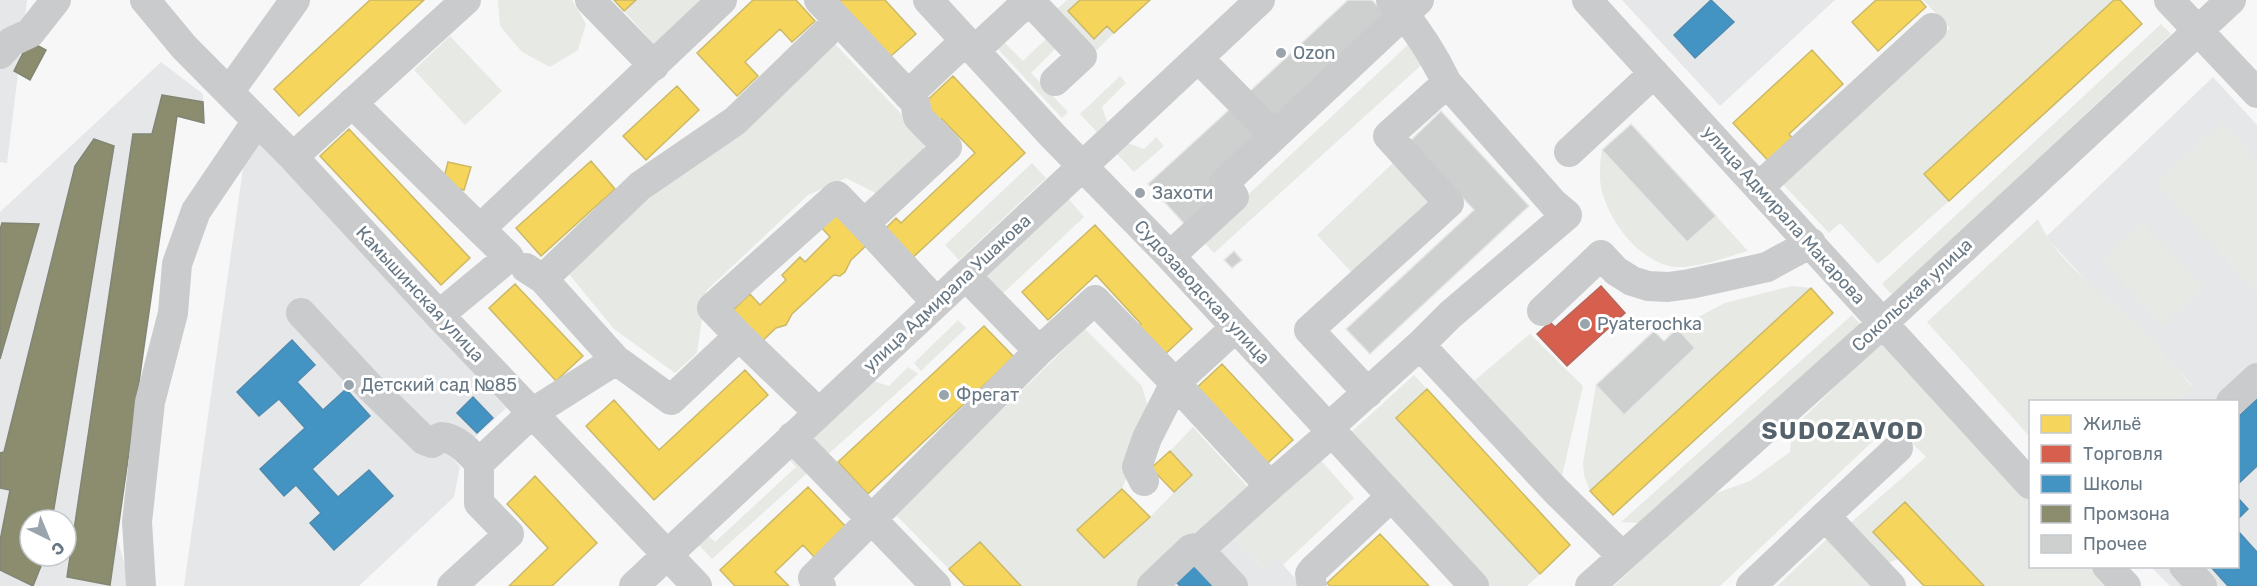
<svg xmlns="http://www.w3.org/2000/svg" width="2257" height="586" font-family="Rubik,sans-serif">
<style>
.built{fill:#e6e7e8;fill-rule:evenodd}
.green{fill:#e6e9e4}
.homes{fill:#f6d55c;stroke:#cbb968;stroke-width:1.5}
.shops{fill:#d6604d;stroke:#b5675e;stroke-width:1.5}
.schools{fill:#4393c3;stroke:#4e8bb0;stroke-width:1.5}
.industry{fill:#8c8c6e;stroke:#818675;stroke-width:1.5}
.building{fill:#ced0d0;stroke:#e6e6e6;stroke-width:1.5}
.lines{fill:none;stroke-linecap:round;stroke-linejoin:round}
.minor{stroke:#cacbcc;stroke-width:30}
.poi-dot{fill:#9aa4ad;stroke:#fff;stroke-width:2}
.labels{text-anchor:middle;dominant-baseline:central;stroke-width:6;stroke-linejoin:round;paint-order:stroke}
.poi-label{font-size:18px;fill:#687885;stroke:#fff;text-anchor:start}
.street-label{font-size:18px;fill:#687885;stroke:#fff}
.district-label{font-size:24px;font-weight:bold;letter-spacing:1.5px;fill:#56626b;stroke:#fff}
</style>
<rect width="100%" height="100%" fill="#f7f7f7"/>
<path class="built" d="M0 0H27L7 163 0 162Z
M1622 0H1835L1720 106Z
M161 62 203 94 204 123 177 117 144 331 118 541 131 586H0V212ZM30 520H66V556H30Z
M2213 77 2257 125V586H2170L2151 567 2238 566V402L2176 401 2192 385 2126 315 2095 290 2046 237Z
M259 141 506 408 453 458 460 467 454 497 359 586H184L245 154Z
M1214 516 1262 568 1275 556 1302 586H1137Z"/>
<path class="green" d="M498 0H572L586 24 578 50 550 67 522 52 500 26Z
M636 0H708L659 50 624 11Z
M1067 0H1080L1068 11 1093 38 1107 26 1114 33 1097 50 1057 9Z
M1923 0H2114L1925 173 1949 201 1878 264 1840 223 1829 233 1780 181 1950 28Z
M2161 24 2171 34 1892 295 1882 284Z
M450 36 502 91 465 125 414 70Z
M1046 39 1055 49 1031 73 1068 112 1062 118 996 47 1003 41 1023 61Z
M1412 41 1428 59 1214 253 1201 239Z
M835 44 926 140 921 158 880 195 846 178 808 195 706 291 697 353 675 373 614 329 568 273 611 228Z
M1120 76 1126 83 1102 107 1107 122 1097 132 1080 114Z
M2222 123 2257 161V293L2156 183Z
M1156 137 1164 146 1134 172 1115 152 1125 142 1144 149Z
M1602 150 1686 242 1716 216 1748 251C1726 257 1699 268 1676 267 1640 264 1607 219 1601 187 1599 174 1600 162 1602 150Z
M1032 163 1046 178 959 260 945 245Z
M1393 163 1431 203 1354 275 1317 235Z
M1067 197 1084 217 996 300 984 275Z
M2038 219C2055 259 2094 286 2125 314 2150 335 2170 362 2192 386L2176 401 2030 402V437L1927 322Z
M2142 222 2203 287 2163 325 2102 260Z
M1792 286 1811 288 1590 491 1584 475 1583 463 1596 385 1624 415 1695 348 1677 328 1725 303Z
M1852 315 1861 325 1639 523 1621 522Z
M958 320 966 328 921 371 914 363Z
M1085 329 1142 386 1147 404V423L1122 489 1077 530 1104 558 1150 517 1191 475 1170 451 1193 427 1247 486 1137 586H1021L980 542 949 569 895 514Z
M1530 334 1583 386 1560 484 1468 386Z
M1882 341 2030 500V566L2093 567 2111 586H1984L1873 532 1898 559 1884 565 1847 526 1926 457 1892 423 1720 586H1614L1711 495 1750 481 1790 452 1792 429Z
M908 367 918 374 825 457 812 442 813 435 873 381 889 386Z
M1414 375 1427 389 1396 418 1540 574 1527 586H1487L1348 435Z
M800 447 815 466 712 559 697 543 706 533 715 542 796 467 788 458Z
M1318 457 1354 498 1283 565 1275 557 1262 568 1232 536Z
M1828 538 1873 586H1777Z"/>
<path class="homes" d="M370 0H424L299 116 274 89Z
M614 0H636L624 11Z
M753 0H796L815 21 792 42 780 29 745 62 758 76 737 96 697 53Z
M826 0H885L916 34 883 63Z
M1080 0H1150L1114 33 1107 26 1094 39 1068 11Z
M1876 0H1920L1926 7 1878 51 1852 22Z
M2114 0H2120L2142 24 1949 201 1924 174Z
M1812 50 1843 84 1789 134 1800 147 1776 169 1733 123Z
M953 76 1025 153 908 262 881 233 896 218 901 223 975 153 942 119 936 124 920 107Z
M677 86 699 110 646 160 623 136Z
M349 129 470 258 441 285 320 156Z
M591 161 615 189 541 256 516 228Z
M448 162 471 167 464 190 442 185Z
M839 210 870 242 851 260 845 272 840 276 834 275 792 314 786 325 776 328 759 344 730 313 750 294 760 305 786 280 782 275 800 257 805 262 830 237 821 227Z
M1095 225 1192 329 1160 359 1133 331 1141 324 1096 275 1048 320 1022 292Z
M515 284 583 356 556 381 489 308Z
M1811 288 1833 313 1613 515 1590 491Z
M984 326 1014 357 868 494 838 462Z
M1222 364 1293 440 1261 469 1191 393Z
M745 370 768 395 654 500 586 426 614 400 659 450Z
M1427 389 1570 545 1540 574 1396 418Z
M1170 451 1192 475 1174 492 1151 468Z
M535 476 597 543 552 586H509L548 548 507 504Z
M808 487 848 529 816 559 803 545 775 572 789 586H735L720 570Z
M1122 489 1150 517 1104 558 1077 530Z
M1905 502 1984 586H1924L1873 532Z
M1380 534 1429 586H1330L1327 583Z
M980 542 1021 586H965L949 569Z"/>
<path class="shops" d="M1601 286 1625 313 1567 366 1537 334 1550 322 1555 327Z"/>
<path class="schools" d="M1711 0 1734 22 1695 58 1674 35Z
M292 340 315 365 297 382 323 410 346 389 370 416 312 469 338 497 369 470 393 496 334 550 310 523 321 513 296 485 284 496 260 469 305 428 279 399 259 416 237 392Z
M473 397 493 418 477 433 457 413Z
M2257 399V466L2238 484V417Z
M2238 498 2248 509 2238 519Z
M2238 531 2257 552V586H2228L2210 566H2238Z
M1194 564 1215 586H1180L1176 582Z"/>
<path class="industry" d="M29 41 46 50 30 80 14 71Z
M162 95 203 102 204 123 177 116 110 585 67 577 133 134H152Z
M94 139 114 146 52 520H30V556H45L33 586 0 570V541L10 490 0 488V453L4 452 75 166Z
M2 223 39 224 0 359V230Z"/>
<path class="building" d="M1348 0H1372L1389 18 1276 124 1248 93Z
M1231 108 1260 139 1190 230 1148 184Z
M1441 111 1529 206 1370 354 1346 329 1474 210 1410 141Z
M1631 124 1716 216 1687 242 1602 150Z
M1234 251 1242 260 1232 268 1224 260Z
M1677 328 1695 348 1624 415 1596 385 1654 331 1664 341Z"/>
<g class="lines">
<path class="minor" d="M145 0 184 47 293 157 439 315 697 586
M590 0 654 66
M928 0 1053 136 1170 256 1474 586
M1029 0 1082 56 1055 81
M1587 0 2030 484
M2169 0 2257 93
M974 51 1029 0
M0 54 11 42 30 33 56 0
M1198 58 1274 135
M229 92 295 0
M908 95 965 41
M352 103 480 229
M1569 152 1654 73
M293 157 466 0
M1759 187 1932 28
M864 224 936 302
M1170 256 1234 197 1224 183 1419 0
M526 268 543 279 616 360
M966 276 1039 351
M543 279 640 186 735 121 838 21
M1542 311 1601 255 1616 271 1632 281 1648 286 1668 287 1690 284 1767 267 1811 243
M301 313 368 385 424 440 432 443 441 437C457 438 469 452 479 463V503L509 534 452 586
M439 315 509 257 480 229 722 0
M1235 328 1175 383 1270 486 1331 433
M739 336 819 413
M1420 345 1556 491 1622 556
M1368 393 1309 330 1449 203 1388 136 1447 83C1432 52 1415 25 1391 0
M2231 402 2257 378
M1327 429 1420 345 1450 315 1567 215 1553 203 1447 83
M792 437 936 586
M479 463 532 413 616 360 671 400 739 336 712 308 837 196 864 224 947 147 918 117 915 102 819 0
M1825 516 1898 448
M1199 550 1233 586
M2107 566 2126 586
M2184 566 2202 586
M141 586 137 522 150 402 173 313 177 264 196 211 257 121
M634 586 1260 0
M821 586 813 578 1039 351 1095 300 1175 383 1147 438 1137 467 1144 481
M1152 586 1191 549 1196 548 1199 550 1270 486
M1312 586 1310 574 1313 570 1391 497
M1590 586 1883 323 2231 0
M1751 586 1825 516 1891 586"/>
</g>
<g class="poi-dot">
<circle cx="1281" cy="53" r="6"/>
<circle cx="1140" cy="193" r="6"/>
<circle cx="1585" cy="324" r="6"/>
<circle cx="349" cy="385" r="6"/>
<circle cx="944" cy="395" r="6"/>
</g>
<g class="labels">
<g class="poi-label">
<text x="1293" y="53">Ozon</text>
<text x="1152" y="193">Захоти</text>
<text x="1597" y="324">Pyaterochka</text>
<text x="361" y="385">Детский сад №85</text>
<text x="956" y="395">Фрегат</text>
</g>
<g class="street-label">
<text transform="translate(1784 215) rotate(48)">улица Адмирала Макарова</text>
<text transform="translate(1202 292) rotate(47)">Судозаводская улица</text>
<text transform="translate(947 293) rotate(-43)">улица Адмирала Ушакова</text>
<text transform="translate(420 294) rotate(47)">Камышинская улица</text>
<text transform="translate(1912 295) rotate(-43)">Сокольская улица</text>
</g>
<g class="district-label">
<text x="1843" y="431">SUDOZAVOD</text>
</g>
</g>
<rect x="2029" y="400" width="210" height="168" fill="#ffffff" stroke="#c3c9ce" stroke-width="1.5"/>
<rect x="2041" y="415" width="30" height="18" fill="#f6d55c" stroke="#c3c9ce" stroke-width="1.5"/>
<text x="2083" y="430" font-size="18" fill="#687885">Жильё</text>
<rect x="2041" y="445" width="30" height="18" fill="#d6604d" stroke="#c3c9ce" stroke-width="1.5"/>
<text x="2083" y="460" font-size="18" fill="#687885">Торговля</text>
<rect x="2041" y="475" width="30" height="18" fill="#4393c3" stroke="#c3c9ce" stroke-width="1.5"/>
<text x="2083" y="490" font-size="18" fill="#687885">Школы</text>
<rect x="2041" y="505" width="30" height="18" fill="#8c8c6e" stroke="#c3c9ce" stroke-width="1.5"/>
<text x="2083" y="520" font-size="18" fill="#687885">Промзона</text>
<rect x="2041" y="535" width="30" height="18" fill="#ced0d0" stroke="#c3c9ce" stroke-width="1.5"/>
<text x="2083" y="550" font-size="18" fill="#687885">Прочее</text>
<g transform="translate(48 538) rotate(137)"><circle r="28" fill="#ffffff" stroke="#c3c9ce" stroke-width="1.5"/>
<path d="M0-4.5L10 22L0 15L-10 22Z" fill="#9aa4ad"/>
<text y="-9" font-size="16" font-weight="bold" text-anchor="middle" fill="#687885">С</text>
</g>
</svg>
